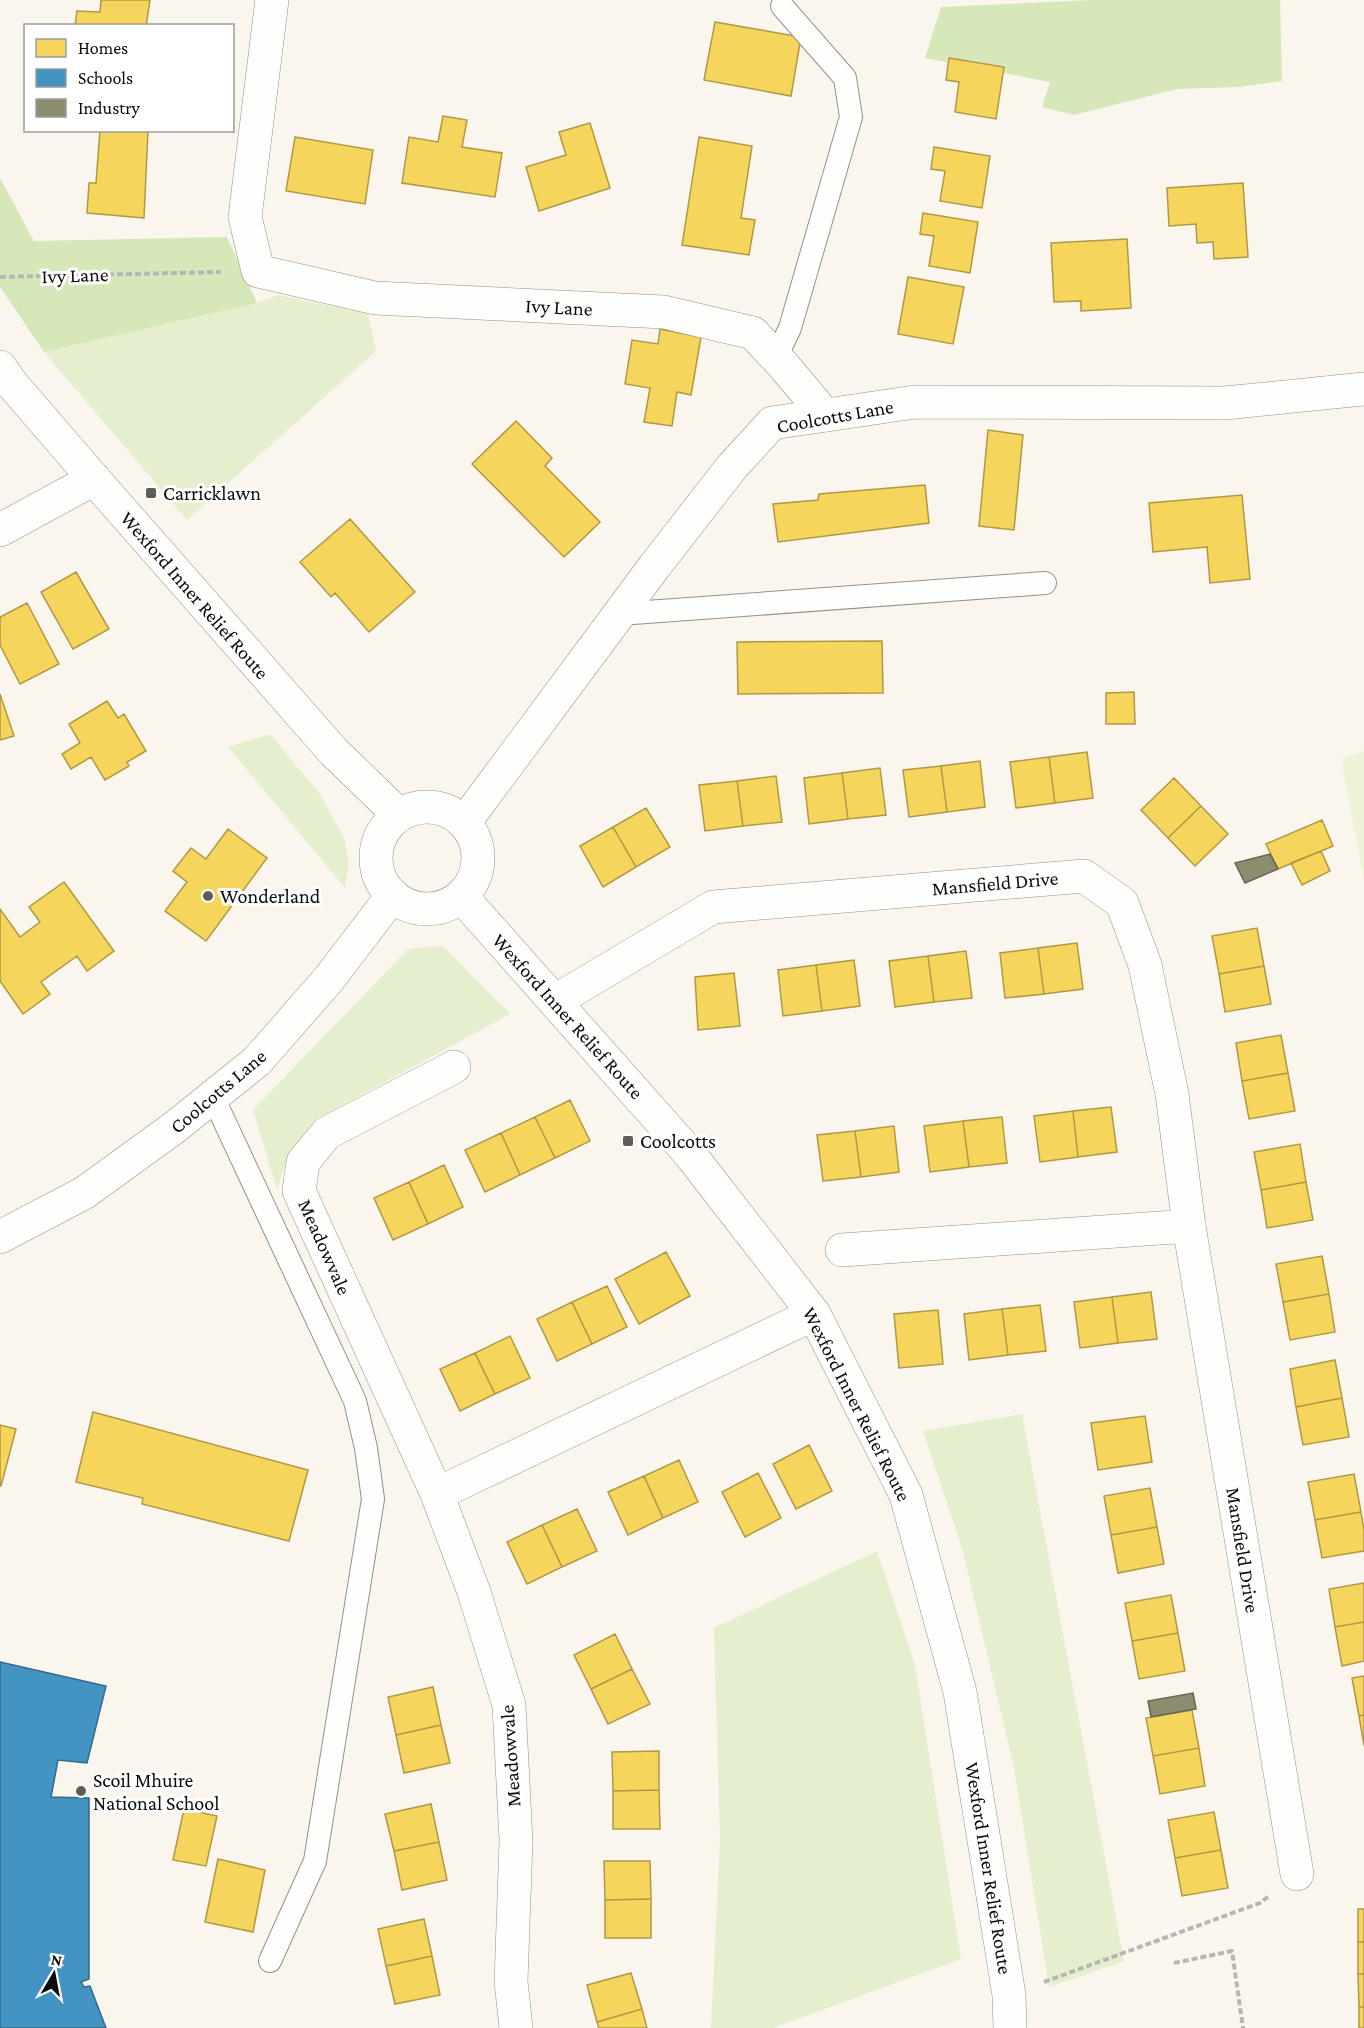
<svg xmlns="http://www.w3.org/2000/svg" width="1364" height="2028" font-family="'Crimson Pro',serif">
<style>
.green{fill:#e5efcd}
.forest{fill:#d6e7ba}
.pitch{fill:#eef3d6}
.homes{fill:#f6d55c;stroke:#b09844;stroke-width:1.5}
.schools{fill:#4393c3;stroke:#326a8c;stroke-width:1.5}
.industry{fill:#8c8c6e;stroke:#656550;stroke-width:1.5}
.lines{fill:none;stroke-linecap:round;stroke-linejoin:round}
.service-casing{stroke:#93918d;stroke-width:24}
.minor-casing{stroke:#93918d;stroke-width:34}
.tertiary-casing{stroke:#93918d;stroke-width:34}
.path{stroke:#b7b6b5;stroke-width:4;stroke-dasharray:6 3;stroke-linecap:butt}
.service{stroke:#fefefc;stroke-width:22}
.minor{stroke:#fefefc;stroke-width:33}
.tertiary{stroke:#fefefc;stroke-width:33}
.poi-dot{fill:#5f5d5a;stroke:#fff;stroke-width:2}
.labels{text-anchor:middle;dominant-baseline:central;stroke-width:6;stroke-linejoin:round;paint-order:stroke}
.street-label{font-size:20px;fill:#0b0b0b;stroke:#fff}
.poi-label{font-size:20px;fill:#0b0b0b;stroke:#fff;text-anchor:start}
</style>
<rect width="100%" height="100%" fill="#faf6ed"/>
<path class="green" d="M278 295 368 314 376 351 187 520 44 352 257 303Z
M270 734 319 793 344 837 349 863 345 888 228 747Z
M443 946 510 1014 315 1120 287 1159 277 1190 253 1110 408 949Z
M1022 1414 1124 1961 1049 1987 1014 1768 963 1552 923 1431Z
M877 1551 915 1665 961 1959 773 2028H711L720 1838 714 1628Z"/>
<path class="forest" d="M1092 0H1280L1282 81 1239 87 1177 89 1074 115 1042 107 1050 82 925 58 941 7Z
M0 178 34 241 227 237 257 303 44 352 0 287Z"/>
<path class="pitch" d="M1364 751V880L1341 759Z"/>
<path class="homes" d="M101 0H150L146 26H75L77 11 100 12Z
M715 22 801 37 791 96 704 80Z
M949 58 1004 67 996 119 955 112 959 82 946 80Z
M443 116 467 120 462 147 502 153 495 197 402 183 409 137 438 142Z
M590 123 610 188 539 211 526 167 566 155 559 132Z
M100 130H148L144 218 87 213 89 183H96Z
M295 137 373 150 365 204 286 191Z
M699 137 752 146 741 218 755 220 749 255 682 245Z
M934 147 990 156 982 208 940 201 945 171 931 169Z
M1243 183 1248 257 1214 259 1213 242 1197 243 1196 224 1169 226 1167 188Z
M923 213 978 222 970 273 929 266 934 236 920 234Z
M1127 239 1131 308 1081 311V301L1054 302 1051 243Z
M908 277 964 287 953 344 898 334Z
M660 329 701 337 691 395 677 392 672 426 644 422 650 388 625 384 632 340 658 344Z
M516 421 552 458 545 466 600 522 564 557 472 464Z
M988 430 1023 435 1014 530 979 526Z
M925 485 929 523 778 542 773 504 818 500 819 494Z
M1242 495 1250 579 1210 583 1207 547 1153 552 1149 503Z
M350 519 415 592 369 632 335 593 331 597 300 562Z
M76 572 109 629 73 649 41 592Z
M27 603 59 664 20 684 0 645V617Z
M882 641 883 693 738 694 737 642Z
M1134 692 1135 724H1106V693Z
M0 694 14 736 0 740Z
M107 701 118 718 124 714 146 751 127 762 129 766 105 780 91 757 71 769 62 754 80 743 69 724Z
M1087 752 1093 798 1055 803 1049 757Z
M1049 757 1055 803 1016 808 1010 762Z
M980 761 985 807 947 812 941 766Z
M941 766 947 812 909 817 903 770Z
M880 768 886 815 848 819 842 773Z
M842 773 848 819 809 824 804 778Z
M776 776 782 822 743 826 737 781Z
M1174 778 1201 806 1168 838 1141 810Z
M737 781 743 826 705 831 699 785Z
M1201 806 1228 834 1195 866 1168 838Z
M646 808 670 847 636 867 613 827Z
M1322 820 1333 846 1278 869 1266 844Z
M613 827 636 867 603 887 580 846Z
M228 829 267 858 206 941 165 911 187 882 173 871 191 848 206 859Z
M1321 851 1330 871 1302 885 1291 863Z
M64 882 114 951 87 971 77 956 41 982 50 994 23 1014 0 981V909L20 937 40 922 29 907Z
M1257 928 1264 966 1219 974 1212 936Z
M1077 943 1083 989 1044 994 1038 948Z
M1038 948 1044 994 1005 998 1000 953Z
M966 951 972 998 934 1002 928 956Z
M928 956 934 1002 895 1007 889 961Z
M854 960 860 1006 822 1011 816 965Z
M816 965 822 1011 783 1016 778 970Z
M1264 966 1271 1004 1225 1012 1219 974Z
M734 973 740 1026 698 1030 695 977Z
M1281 1035 1288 1073 1242 1081 1236 1043Z
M1288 1073 1295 1111 1249 1119 1242 1081Z
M570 1100 590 1141 555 1158 535 1117Z
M1111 1107 1117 1152 1078 1157 1073 1111Z
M1073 1111 1078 1157 1040 1162 1034 1116Z
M535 1117 555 1158 520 1175 501 1133Z
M1002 1117 1007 1163 969 1167 963 1121Z
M963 1121 969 1167 930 1172 924 1126Z
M894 1126 899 1172 861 1177 855 1131Z
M855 1131 861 1177 823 1181 817 1135Z
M501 1133 520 1175 485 1192 465 1150Z
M1300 1144 1306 1182 1261 1190 1254 1152Z
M444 1165 463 1207 428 1224 409 1182Z
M409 1182 428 1224 393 1240 374 1198Z
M1306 1182 1313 1220 1267 1228 1261 1190Z
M666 1252 690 1296 639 1324 615 1279Z
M1322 1256 1329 1294 1283 1302 1276 1264Z
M607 1286 627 1327 592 1344 572 1302Z
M1151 1292 1157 1339 1118 1343 1112 1297Z
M1329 1294 1335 1332 1290 1340 1283 1302Z
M1112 1297 1118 1343 1080 1348 1074 1302Z
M572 1302 592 1344 557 1361 537 1319Z
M1040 1305 1046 1351 1008 1355 1002 1309Z
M1002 1309 1008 1355 969 1360 964 1314Z
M938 1310 943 1364 899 1368 894 1314Z
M510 1336 530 1378 495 1394 475 1353Z
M475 1353 495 1394 460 1411 440 1369Z
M1335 1360 1342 1398 1296 1407 1290 1369Z
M1342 1398 1349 1437 1303 1445 1296 1407Z
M93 1412 308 1470 289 1541 142 1504 143 1498 76 1482Z
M1145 1416 1152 1462 1098 1470 1091 1423Z
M0 1425 16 1429 1 1486H0Z
M809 1445 832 1491 796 1509 773 1464Z
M679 1460 698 1502 663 1518 644 1476Z
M758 1473 781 1518 745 1537 722 1492Z
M1354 1474 1361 1512 1315 1520 1308 1482Z
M644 1476 663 1518 628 1535 608 1492Z
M1150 1488 1157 1527 1111 1535 1104 1496Z
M577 1509 597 1551 562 1567 542 1525Z
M1361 1512 1364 1530V1551L1322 1558 1315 1520Z
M542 1525 562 1567 527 1584 507 1542Z
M1157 1527 1164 1564 1118 1573 1111 1535Z
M1364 1583V1622L1335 1627 1329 1589Z
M1171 1595 1178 1633 1132 1641 1125 1603Z
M1364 1622V1661L1342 1666 1335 1627Z
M1178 1633 1185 1671 1139 1679 1132 1641Z
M615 1634 632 1669 591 1689 574 1655Z
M632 1669 650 1704 608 1724 591 1689Z
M1364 1676V1715L1359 1716 1352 1678Z
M433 1687 441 1725 396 1735 388 1697Z
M1192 1710 1199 1748 1153 1756 1146 1718Z
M1364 1715V1746L1359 1716Z
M441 1725 450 1763 404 1773 396 1735Z
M1199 1748 1205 1786 1160 1794 1153 1756Z
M659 1751V1790L613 1791 612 1752Z
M659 1790 660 1829H613V1791Z
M431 1804 439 1842 394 1851 385 1814Z
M184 1809 217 1816 206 1866 173 1860Z
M1214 1812 1221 1850 1175 1858 1168 1820Z
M439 1842 447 1880 402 1890 394 1851Z
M1221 1850 1228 1888 1182 1896 1175 1858Z
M218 1859 265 1870 253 1932 205 1922Z
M604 1861H650L651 1899 605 1900Z
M651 1899V1938H605V1900Z
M1358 1909H1364V1942H1358Z
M424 1919 432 1956 386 1966 378 1929Z
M1358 1942H1364V1974H1358Z
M432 1956 440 1995 395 2004 386 1966Z
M631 1973 642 2009 597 2022 587 1985Z
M1358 1974H1364V2007H1359Z
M1359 2007H1364V2028H1359Z
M642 2009 647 2028H599L597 2022Z"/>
<path class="schools" d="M0 1662 106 1686 87 1763 58 1760 51 1797 89 1798V1979L81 1982 84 1987 90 1986 106 2028H0Z"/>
<path class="industry" d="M1270 854 1278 869 1245 883 1235 863Z
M1193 1693 1196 1709 1151 1717 1148 1701Z"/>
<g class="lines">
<defs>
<path id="service" d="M776 357 790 328 851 117 845 78 782 6
M619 614 1045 583
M213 1097 355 1401 366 1448 373 1499 315 1861 270 1961"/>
<path id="minor" d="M272 0 245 217 258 271 375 298 664 312 753 333 784 366 825 415
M0 530 94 479
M555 1001 713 907 1084 876 1122 903 1145 965 1172 1094 1189 1226 1297 1874
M454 1067 327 1133 303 1162 299 1191 437 1494 474 1592 509 1705 516 1841 511 1981 516 2028
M842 1250 1189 1226
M437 1494 814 1314"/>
<path id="tertiary" d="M0 367 12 384 94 479 333 751 399 815
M376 858a51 51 0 1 1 102 0a51 51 0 1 1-102 0Z
M464 823 654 567 731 468 772 423 915 402 1225 403 1364 389
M461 896 689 1153 814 1314 906 1495 960 1692 1009 1995 1010 2028
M0 1237 84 1193 175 1127 257 1061 328 980 393 895"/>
</defs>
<use href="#service" class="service-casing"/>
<use href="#minor" class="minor-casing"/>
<use href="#tertiary" class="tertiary-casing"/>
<path class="path" d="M0 277 221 272
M1174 1963 1232 1951 1243 2028
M1044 1982 1260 1903 1269 1896"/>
<use href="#service" class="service"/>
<use href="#minor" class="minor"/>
<use href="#tertiary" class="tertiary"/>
</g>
<g class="poi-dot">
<rect x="145" y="487" width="12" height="12" rx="3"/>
<circle cx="208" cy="896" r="6"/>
<rect x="622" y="1135" width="12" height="12" rx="3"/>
<circle cx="81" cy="1791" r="6"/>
</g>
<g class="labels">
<g class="street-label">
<text transform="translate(75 275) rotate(-2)">Ivy Lane</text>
<text transform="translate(559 307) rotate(3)">Ivy Lane</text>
<text transform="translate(835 416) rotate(-10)">Coolcotts Lane</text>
<text transform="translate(195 595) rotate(49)">Wexford Inner Relief Route</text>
<text transform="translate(995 883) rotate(-5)">Mansfield Drive</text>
<text transform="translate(568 1016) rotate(48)">Wexford Inner Relief Route</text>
<text transform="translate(218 1091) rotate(-40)">Coolcotts Lane</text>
<text transform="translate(325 1247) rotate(66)">Meadowvale</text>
<text transform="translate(857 1404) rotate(63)">Wexford Inner Relief Route</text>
<text transform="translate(1243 1550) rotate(81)">Mansfield Drive</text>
<text transform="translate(510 1756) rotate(-94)">Meadowvale</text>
<text transform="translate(989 1868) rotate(81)">Wexford Inner Relief Route</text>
</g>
<g class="poi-label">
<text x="163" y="493">Carricklawn</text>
<text x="220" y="896">Wonderland</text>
<text x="640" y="1141">Coolcotts</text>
<text x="93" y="1780">Scoil Mhuire<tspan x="93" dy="23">National School</tspan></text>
</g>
</g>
<rect x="24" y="24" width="210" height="108" fill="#ffffff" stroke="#9d9d9d" stroke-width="1.5"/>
<rect x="36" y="39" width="30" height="18" fill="#f6d55c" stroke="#9d9d9d" stroke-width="1.5"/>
<text x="78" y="54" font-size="18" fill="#0b0b0b">Homes</text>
<rect x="36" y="69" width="30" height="18" fill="#4393c3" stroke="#9d9d9d" stroke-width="1.5"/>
<text x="78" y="84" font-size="18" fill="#0b0b0b">Schools</text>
<rect x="36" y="99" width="30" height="18" fill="#8c8c6e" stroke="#9d9d9d" stroke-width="1.5"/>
<text x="78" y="114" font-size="18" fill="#0b0b0b">Industry</text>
<g transform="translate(54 1974) rotate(10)" stroke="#ffffff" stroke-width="4.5" paint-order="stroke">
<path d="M0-4.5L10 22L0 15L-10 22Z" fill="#0b0b0b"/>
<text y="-9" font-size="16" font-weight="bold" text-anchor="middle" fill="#0b0b0b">N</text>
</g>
</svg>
